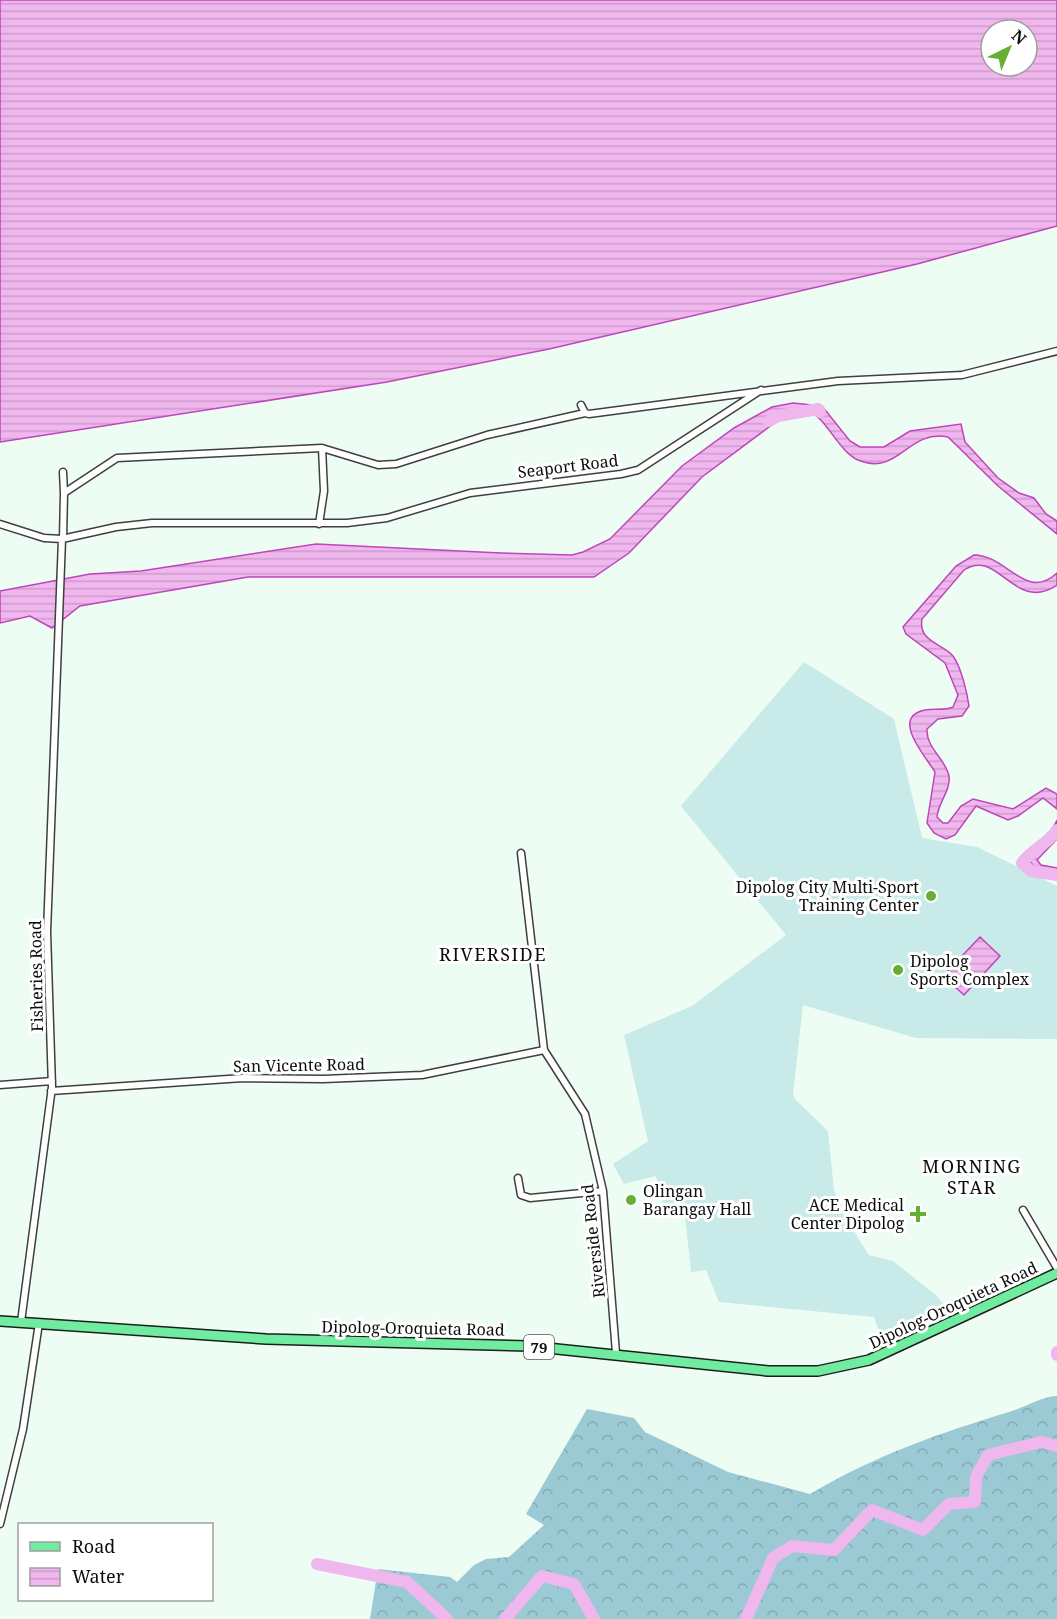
<svg xmlns="http://www.w3.org/2000/svg" width="1057" height="1619" font-family="'Noto Serif',serif">
<style>
.forest{fill:url(#forest-crowns)}
.pitch{fill:#c8eae9}
.water{fill:url(#water-rules);stroke:#c044bc;stroke-width:1.5;fill-rule:evenodd}
.lines{fill:none;stroke-linecap:round;stroke-linejoin:round}
.river{stroke:#f0b7ef;stroke-width:12}
.minor-casing{stroke:#3f3f3f;stroke-width:9}
.primary-casing{stroke:#1d1d1d;stroke-width:12}
.minor{stroke:#fff;stroke-width:6}
.primary{stroke:#6feca0;stroke-width:9}
.poi-dot{fill:#65af32;stroke:#fff;stroke-width:2}
.labels{text-anchor:middle;dominant-baseline:central;stroke-width:6;stroke-linejoin:round;paint-order:stroke}
.shield{fill:#fff;stroke:#555;stroke-width:1.5}
.shield-label{font-size:15px;font-weight:bold;fill:#0c0c0c}
.street-label{font-size:16px;fill:#0c0c0c;stroke:#fff}
.poi-label{font-size:16px;fill:#0c0c0c;stroke:#fff;text-anchor:end}
.neighbourhood-label{font-size:18px;letter-spacing:1.5px;fill:#0c0c0c;stroke:#fff}
</style>
<defs>
<pattern id="forest-crowns" width="20" height="18" patternUnits="userSpaceOnUse" patternTransform="scale(1.5)"><rect width="20" height="18" fill="#9bc9d4"/><path d="M2 6a3 3 0 1 1 6 0M12 15a3 3 0 1 1 6 0" fill="none" stroke="#84abb5"/></pattern>
<pattern id="water-rules" width="6" height="5" patternUnits="userSpaceOnUse" patternTransform="scale(1.5)"><rect width="6" height="5" fill="#f0b7ef"/><path d="M0 2.5h6" fill="none" stroke="#cd9ccc"/></pattern>
</defs>
<rect width="100%" height="100%" fill="#edfdf4"/>
<path class="forest" d="M1057 1396V1619H370L378 1569 450 1577 457 1582 474 1565 486 1559 509 1557 544 1525 526 1514 587 1409 634 1418 645 1432 728 1472 810 1494C876 1455 937 1434 1009 1412 1026 1407 1040 1397 1057 1396Z"/>
<path class="pitch" d="M804 662 894 719 922 838 977 847 1057 886V1039L916 1038 803 1005 793 1094 795 1099 828 1131 834 1191 856 1235 869 1255 893 1261 937 1296 946 1307 880 1334 874 1317 719 1302 706 1270 691 1272 684 1206 664 1207 656 1176 624 1184 613 1164 648 1141 624 1035 692 1006 786 935 681 806Z"/>
<path class="water" d="M0 0H1057V226L917 264 549 349 387 382 0 442ZM991 30H1027V66H991Z
M793 403 822 406 850 441 860 447H884L910 431 961 424 965 442 998 478 1019 493 1034 498 1046 514 1057 521V534L998 486 948 437C907 429 899 477 858 460 830 448 816 381 777 421L702 477 629 553 594 577H248L80 606 52 628 30 616 0 623V591L90 574 141 571 316 544 501 553 572 555 583 552 610 539 682 466 734 428 772 407Z
M974 555C1007 555 1026 602 1057 573V585C1014 614 998 547 964 570L922 619C918 642 942 643 953 656 961 667 967 692 969 706L962 716 938 719 927 729C926 748 945 758 949 776 951 790 938 803 937 817L943 823H948L961 806 973 799 1013 809 1046 788 1057 794V809L1043 798 1018 816 1008 820 976 806 955 835 946 839 934 833 927 823 935 772C927 758 889 717 925 710 935 708 944 711 953 707L958 695 945 663 906 634 903 627 956 566Z
M1057 820V839L1037 860 1041 865 1057 868V876L1035 868 1029 860C1034 839 1051 837 1057 820Z
M980 937 1000 956 964 995 943 976Z"/>
<g class="lines">
<path class="river" d="M769 421 778 416 818 409 820 412
M1057 830C1048 844 1032 849 1022 863L1031 871 1057 875
M1057 1352V1355
M317 1564 407 1582 447 1619
M505 1619 542 1576 574 1584 594 1619
M746 1619 773 1558 792 1546 834 1550 872 1510 923 1530 949 1504 975 1502 976 1477 988 1455 1041 1442 1057 1446"/>
<defs>
<path id="minor" d="M581 405 585 413 589 414 838 381 962 375 1057 351
M63 472 64 493
M0 524 44 538 62 539 116 527 152 523H347L387 518 470 493 621 474 638 470 761 390
M319 524 324 491 322 448
M63 539 64 493 117 458 322 448 378 465 396 464 487 435 585 413
M521 853 544 1050 585 1114 603 1191 616 1353
M0 1085 52 1081
M51 1091 243 1078 323 1079 422 1075 544 1050
M518 1178 521 1195 530 1198 603 1191
M1023 1210 1057 1268
M21 1322 52 1087 47 932 62 539
M0 1524 23 1429 39 1323"/>
<path id="primary" d="M0 1321 266 1339 528 1346 768 1371H818L869 1360 1057 1273"/>
</defs>
<use href="#minor" class="minor-casing"/>
<use href="#primary" class="primary-casing"/>
<use href="#minor" class="minor"/>
<use href="#primary" class="primary"/>
</g>
<g class="poi-dot">
<circle cx="931" cy="896" r="6"/>
<circle cx="898" cy="970" r="6"/>
<circle cx="631" cy="1200" r="6"/>
<path d="M915 1205h6v6h6v6h-6v6h-6v-6h-6v-6h6z"/>
</g>
<g class="labels">
<rect class="shield" x="524" y="1335" width="30" height="24" rx="4.5"/>
<g class="shield-label">
<text x="539" y="1347">79</text>
</g>
<g class="street-label">
<text transform="translate(568 466) rotate(-7)">Seaport Road</text>
<text transform="translate(36 976) rotate(-91)">Fisheries Road</text>
<text transform="translate(299 1065) rotate(-1)">San Vicente Road</text>
<text transform="translate(593 1241) rotate(-96)">Riverside Road</text>
<text transform="translate(953 1305) rotate(-25)">Dipolog-Oroquieta Road</text>
<text transform="translate(413 1328) rotate(1)">Dipolog-Oroquieta Road</text>
</g>
<g class="poi-label">
<text x="919" y="887">Dipolog City Multi-Sport<tspan x="919" dy="18">Training Center</tspan></text>
<text x="910" y="961" text-anchor="start">Dipolog<tspan x="910" dy="18">Sports Complex</tspan></text>
<text x="643" y="1191" text-anchor="start">Olingan<tspan x="643" dy="18">Barangay Hall</tspan></text>
<text x="904" y="1205">ACE Medical<tspan x="904" dy="18">Center Dipolog</tspan></text>
</g>
<g class="neighbourhood-label">
<text x="493" y="954">RIVERSIDE</text>
<text x="972" y="1166">MORNING<tspan x="972" dy="21">STAR</tspan></text>
</g>
</g>
<rect x="18" y="1523" width="195" height="78" fill="#ffffff" stroke="#9e9e9e" stroke-width="1.5"/>
<rect x="30" y="1542" width="30" height="9" fill="#6feca0" stroke="#9e9e9e" stroke-width="1.5"/>
<text x="72" y="1553" font-size="18" fill="#0c0c0c">Road</text>
<rect x="30" y="1568" width="30" height="18" fill="url(#water-rules)" stroke="#9e9e9e" stroke-width="1.5"/>
<text x="72" y="1583" font-size="18" fill="#0c0c0c">Water</text>
<g transform="translate(1009 48) rotate(43)"><circle r="28" fill="#ffffff" stroke="#9e9e9e" stroke-width="1.5"/>
<path d="M0-4.5L10 22L0 15L-10 22Z" fill="#65af32"/>
<text y="-9" font-size="16" font-weight="bold" text-anchor="middle" fill="#0c0c0c">N</text>
</g>
</svg>
